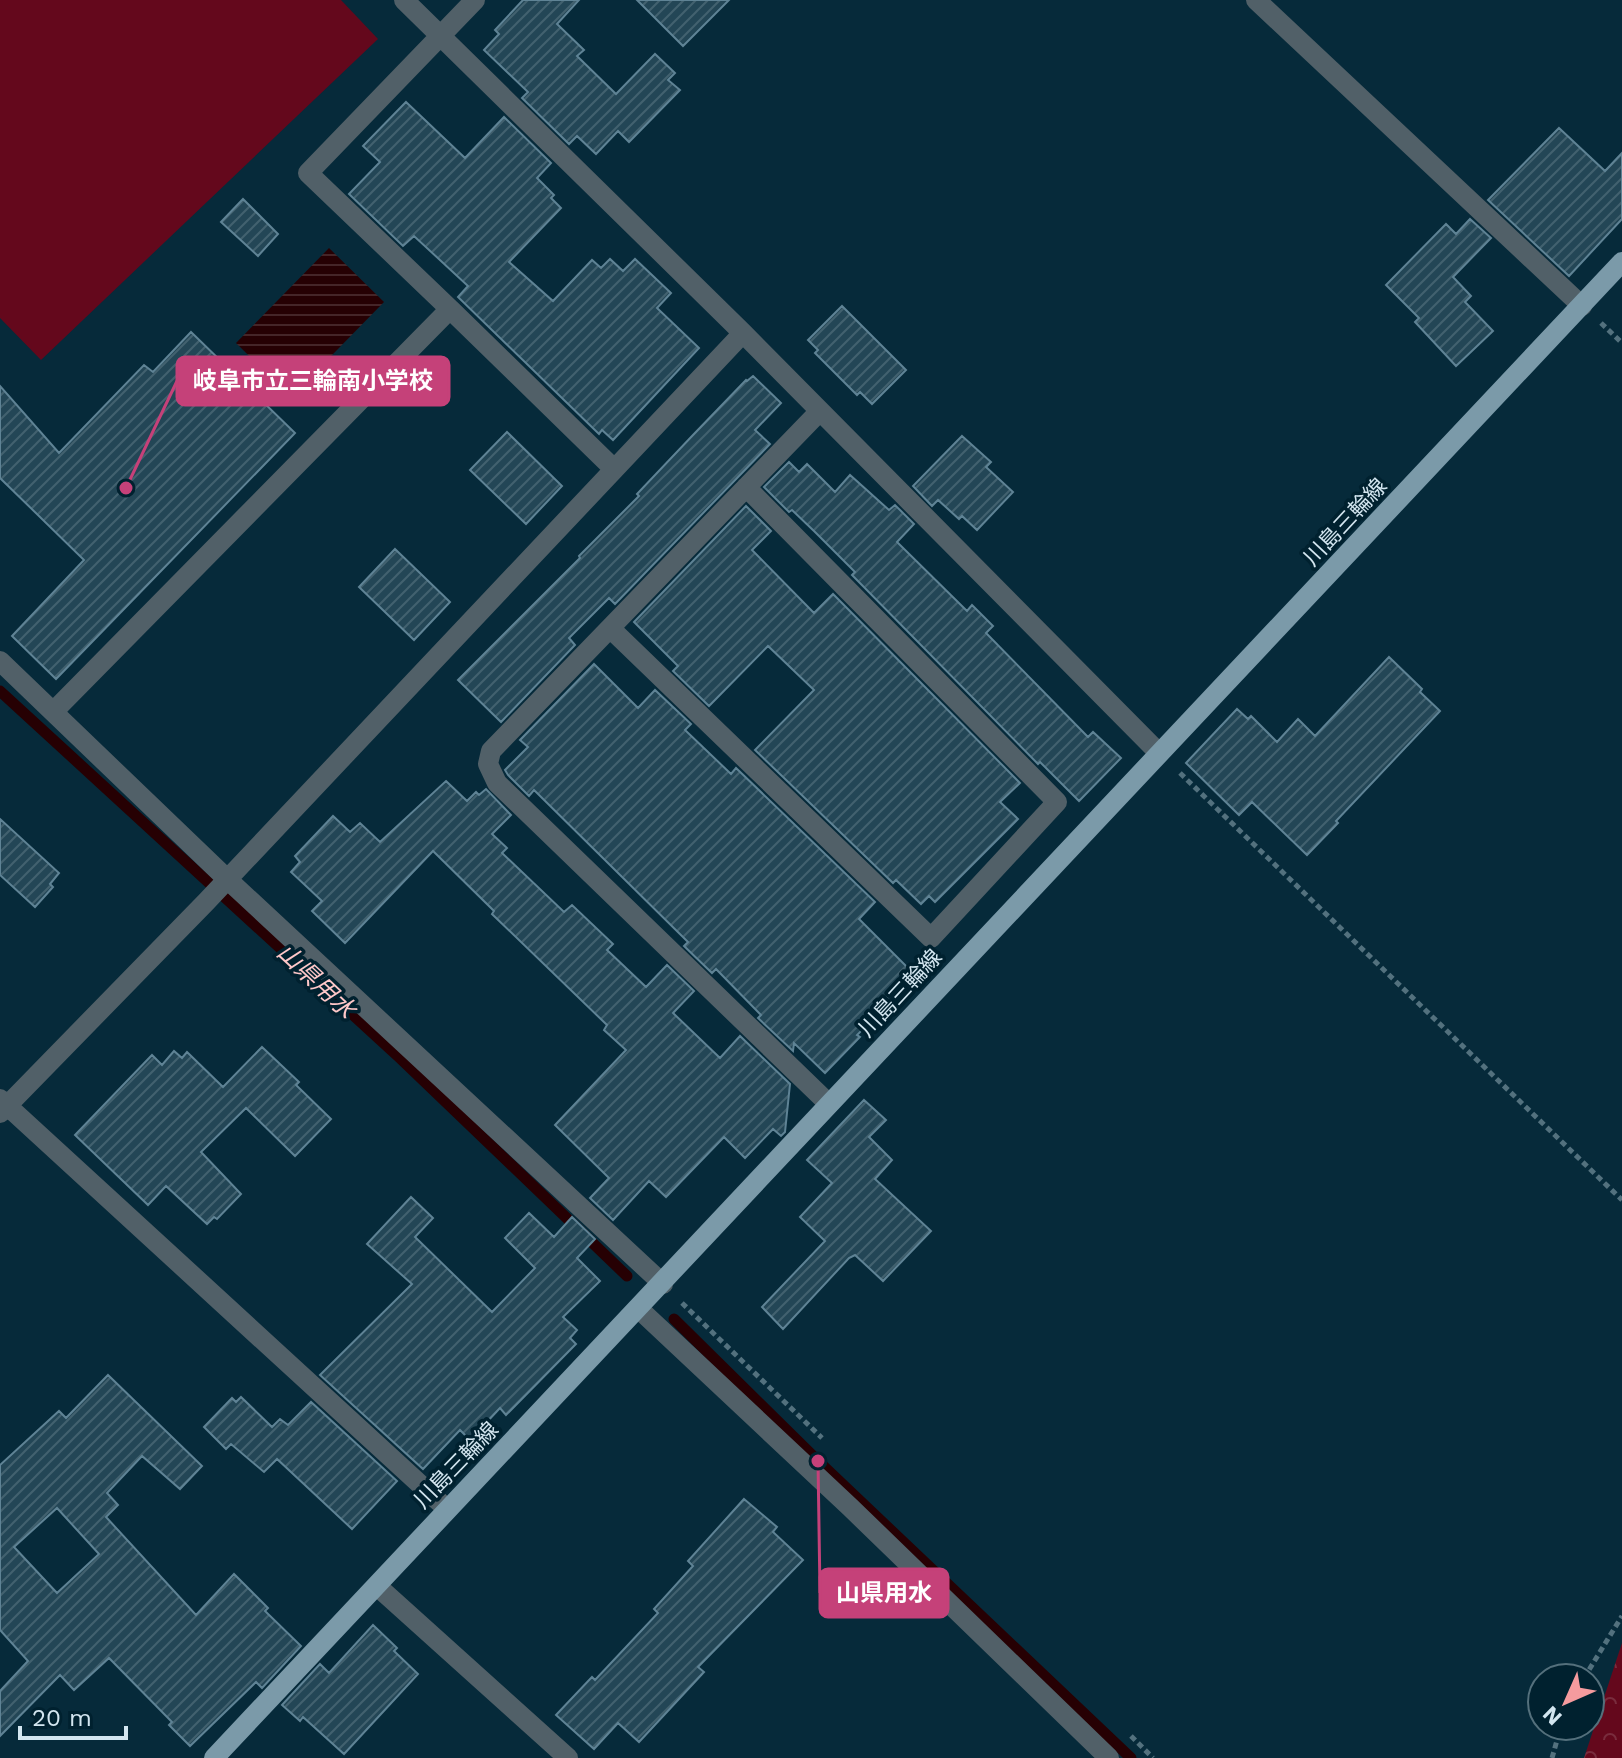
<svg xmlns="http://www.w3.org/2000/svg" width="1622" height="1758" font-family="'Work Sans','Noto Sans JP',sans-serif">
<style>
.green{fill:#64081c}
.forest{fill:url(#forest-crowns)}
.water{fill:url(#water-rules)}
.lines{fill:none;stroke-linecap:round;stroke-linejoin:round}
.stream{stroke:#260003;stroke-width:11}
.building{fill:url(#building-hatch);stroke:#5f8395;stroke-width:2;fill-rule:evenodd}
.path{stroke:#53717e;stroke-width:5;stroke-dasharray:6 4;stroke-linecap:butt}
.minor{stroke:#516068;stroke-width:20}
.primary{stroke:#7b9aa9;stroke-width:20}
.labels{text-anchor:middle;dominant-baseline:central;stroke-width:7;stroke-linejoin:round;paint-order:stroke}
.street-label{font-size:22px;fill:#d3e6f0;stroke:#00212f}
.water-label{font-size:24px;font-style:italic;fill:#ffc8c9;stroke:#00212f}
.leader{fill:none;stroke:#c54179;stroke-width:3}
.callout-dot{fill:#c54179;stroke:#00212f;stroke-width:3}
.callout{fill:#c54179;stroke:#c54179;stroke-width:3}
.callout-label{font-size:24px;text-anchor:middle;font-weight:bold;fill:#fff}
</style>
<defs>
<pattern id="forest-crowns" width="20" height="18" patternUnits="userSpaceOnUse" patternTransform="scale(2)"><rect width="20" height="18" fill="#64081c"/><path d="M2 6a3 3 0 1 1 6 0M12 15a3 3 0 1 1 6 0" fill="none" stroke="#792c3d"/></pattern>
<pattern id="water-rules" width="6" height="5" patternUnits="userSpaceOnUse" patternTransform="scale(2)"><rect width="6" height="5" fill="#260003"/><path d="M0 2.5h6" fill="none" stroke="#452528"/></pattern>
<pattern id="building-hatch" width="6" height="6" patternUnits="userSpaceOnUse" patternTransform="scale(2)"><rect width="6" height="6" fill="#234656"/><path d="M-1 1l2-2M0 6l6-6M5 7l2-2" fill="none" stroke="#42616f"/></pattern>
</defs>
<rect width="100%" height="100%" fill="#062a3a"/>
<path class="green" d="M0 0H341L378 39 41 360 0 318Z"/>
<path class="forest" d="M1622 1643V1758H1584Z"/>
<path class="water" d="M329 248 384 302 291 397 236 343Z"/>
<g class="lines">
<path class="stream" d="M0 691 401 1059 627 1276
M674 1319 818 1461 1131 1758"/>
</g>
<path class="building" d="M523 0H579L557 24 584 50 577 56 616 94 655 54 675 73 668 80 680 90 629 142 618 131 596 154 577 136 569 144 522 98 528 92 484 50 499 34 495 30Z
M637 0H729L683 46Z
M406 102 465 158 504 117 551 163 537 178 554 195 551 198 561 208 509 262 553 301 592 260 601 268 610 259 623 271 635 259 671 293 657 308 699 348 613 440 602 430 599 434 458 297 468 286 414 236 403 246 349 194 380 162 363 146Z
M1559 128 1605 171 1622 153V219L1569 276 1488 200Z
M243 199 278 234 258 256 221 222Z
M1470 219 1491 238 1453 277 1471 296 1465 302 1493 331 1456 366 1415 322 1419 318 1386 285 1446 224 1456 234Z
M842 306 906 370 872 404 860 392 857 395 815 353 818 350 808 340Z
M191 332 295 433 56 679 12 636 84 560 0 478V386L59 453 144 365 153 372Z
M753 376 781 403 755 430 770 444 615 604 609 598 569 638 575 645 501 722 458 680 580 558 579 556 639 496 637 494 693 435 746 380 747 381Z
M507 432 562 486 526 524 470 470Z
M962 436 991 462 986 467 1013 492 977 530 962 516 959 519 938 500 932 506 913 486Z
M789 462 799 472 807 464 835 492 850 475 889 510 895 505 914 524 897 542 967 611 972 605 993 626 986 633 1088 737 1093 732 1121 758 1079 801 1040 762 1038 764 852 575 855 572 815 532 792 510 789 512 764 487Z
M746 506 771 531 752 550 814 613 833 594 1020 783 1000 802 1018 819 935 902 929 896 921 904 896 880 893 883 755 750 814 690 768 646 709 706 673 671 678 666 634 622Z
M395 549 450 602 414 640 359 587Z
M1389 657 1422 689 1420 692 1440 711 1336 821 1338 823 1307 855 1252 802 1239 815 1186 763 1237 709 1248 719 1251 716 1277 742 1298 719 1315 736Z
M594 664 638 708 655 690 691 724 685 730 731 774 736 768 875 902 859 919 916 976 857 1035 860 1037 825 1073 794 1043 793 1051 758 1018 761 1015 716 969 712 973 684 946 688 942 534 790 529 796 508 775 505 770 528 747 520 740Z
M446 781 467 801 476 792 479 795 486 789 511 815 492 834 507 848 502 853 564 912 572 905 613 944 607 950 646 987 667 965 694 991 673 1013 720 1058 740 1036 790 1084 785 1132 781 1136 773 1129 745 1158 724 1137 666 1197 649 1181 613 1220 590 1198 609 1178 555 1125 626 1050 604 1030 607 1025 492 914 494 911 433 851 345 943 312 911 322 901 291 872 300 862 295 856 333 816 350 832 360 823 380 842Z
M0 819 59 873 50 884 53 887 35 907 0 875Z
M262 1047 299 1082 296 1085 331 1119 295 1156 246 1108 201 1152 241 1194 217 1219 214 1217 207 1224 166 1186 148 1205 75 1135 152 1055 162 1065 174 1051 182 1058 187 1052 223 1087Z
M864 1100 886 1120 869 1137 892 1160 875 1179 931 1231 883 1281 855 1255 849 1258 783 1329 762 1307 825 1241 800 1217 832 1183 807 1160Z
M411 1197 433 1218 415 1237 492 1312 535 1268 505 1238 529 1213 554 1237 572 1217 595 1239 577 1258 600 1281 563 1317 577 1330 570 1338 576 1344 506 1415 500 1408 470 1440 460 1430 423 1469 320 1375 412 1284 367 1244Z
M108 1375 202 1466 180 1489 142 1456 107 1493 118 1505 106 1517 196 1615 234 1574 268 1608 265 1611 301 1646 262 1688 256 1682 190 1746 169 1725 172 1722 109 1658 74 1690 60 1675 0 1736V1691L28 1661 0 1630V1465L59 1411 66 1418ZM57 1508 99 1554 57 1593 14 1547Z
M241 1397 272 1427 280 1419 288 1425 311 1402 397 1481 352 1529 277 1459 264 1472 231 1444 226 1449 204 1427 232 1398 236 1402Z
M744 1499 777 1527 773 1532 803 1560 698 1667 704 1672 639 1742 618 1723 594 1749 556 1715 592 1677 595 1680 658 1613 654 1609 693 1566 688 1561Z
M373 1625 397 1648 394 1651 418 1674 344 1754 303 1717 300 1721 282 1705 320 1664 329 1673Z"/>
<g class="lines">
<path class="path" d="M1601 323 1622 343
M1180 773 1622 1200
M682 1303 822 1438
M1584 1678 1622 1616
M1131 1736 1153 1758
M1552 1758 1561 1726"/>
<path class="minor" d="M404 0 743 333 1159 753
M1256 0 1582 306
M450 309 614 469
M819 412 491 751 488 764 497 783 829 1104
M610 628 931 938 1057 802 746 487
M0 661 226 878 663 1284
M53 712 450 309 308 173 475 0
M0 1099 447 1509
M0 1113 206 902 743 333
M639 1309 850 1507 1109 1758
M377 1586 568 1758"/>
<path class="primary" d="M214 1758 1622 262"/>
</g>
<g class="labels">
<g class="street-label">
<text transform="translate(1345 522) rotate(-47)">川島三輪線</text>
<text transform="translate(900 993) rotate(-47)">川島三輪線</text>
<text transform="translate(456 1465) rotate(-46)">川島三輪線</text>
</g>
<g class="water-label">
<text transform="translate(316 981) rotate(43)">山県用水</text>
</g>
</g>
<path class="leader" d="M126 488L177 381M818 1461L820 1593"/>
<g class="callout-dot">
<circle cx="126" cy="488" r="8"/>
<circle cx="818" cy="1461" r="8"/>
</g>
<g class="callout">
<rect x="177" y="357" width="272" height="48" rx="8"/>
<rect x="820" y="1569" width="128" height="48" rx="8"/>
</g>
<g class="callout-label">
<text x="313" y="389">岐阜市立三輪南小学校</text>
<text x="884" y="1601">山県用水</text>
</g>
<g transform="translate(1566 1702) rotate(225)"><circle r="38" fill="#00212f" stroke="#54707c" stroke-width="2"/>
<path d="M0-6L14 30L0 20L-14 30Z" fill="#f59b9e"/>
<text y="-12" font-size="22" font-weight="bold" text-anchor="middle" fill="#d3e6f0">N</text>
</g>
<path d="M20 1726v12h106v-12" fill="none" stroke="#d3e6f0" stroke-width="4"/>
<text x="32" y="1726" font-size="24" fill="#d3e6f0" stroke="#00212f" stroke-width="6" paint-order="stroke">20 m</text>
</svg>
